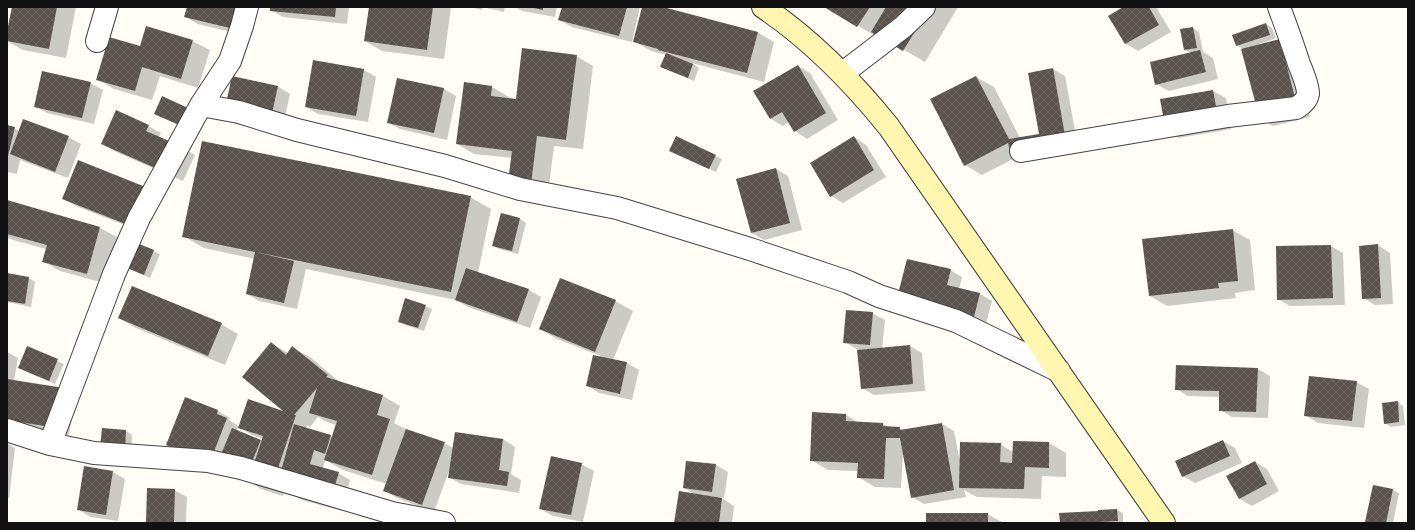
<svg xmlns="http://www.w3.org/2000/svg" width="1415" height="530" font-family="'Zilla Slab',serif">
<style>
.shadow{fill:#0003;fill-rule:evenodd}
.building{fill:url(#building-cross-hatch)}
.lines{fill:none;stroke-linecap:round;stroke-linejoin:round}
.street-casing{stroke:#444;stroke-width:24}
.secondary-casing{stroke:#333;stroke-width:24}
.street{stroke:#fff;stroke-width:22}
.secondary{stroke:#fff6b0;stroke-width:22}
</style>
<defs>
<pattern id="building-cross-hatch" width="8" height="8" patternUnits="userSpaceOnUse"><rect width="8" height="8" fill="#5a524d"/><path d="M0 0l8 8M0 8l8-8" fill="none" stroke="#6d6662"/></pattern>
</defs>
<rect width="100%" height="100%" fill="#fffdf5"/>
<path class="shadow" d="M13 7H76L66 58 23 50 7 41Z
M188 7 247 36 198 24 185 17Z
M271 7H349L347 24 283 17 271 10Z
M370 7H451L444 59 382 51 365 41Z
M470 7H505L504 12 482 7V10Z
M515 7H557L555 17 522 11Z
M563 7H640L632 42 572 27 559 20Z
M643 7H659L757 32 774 42 764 82 692 63 699 68 694 81 668 70 666 55 651 51 634 41Z
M826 7H958L925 62 880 36 879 38Z
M1125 7H1156L1171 32 1138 51 1126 44 1110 16Z
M1266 24 1272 28 1276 38 1254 46V47L1292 48 1310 117 1273 126 1261 119 1242 48 1237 46 1233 36Z
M1193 28 1199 32 1203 52 1213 58 1218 79 1169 91 1156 84 1191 53 1185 50Z
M192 41 210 50 198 88 160 76 152 100 114 89 97 79 141 47Z
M576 56 593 66 583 149 554 146 547 201 512 158 474 154 457 144 465 83 492 87 509 97V100L517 101Z
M798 66 810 73 838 120 807 139 795 131 789 122 783 126 771 119 755 92Z
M1053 69 1065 76 1078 147 1019 156 982 175 965 165 931 100 976 77 994 87 1020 138 1040 134Z
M364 70 376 77 368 122 318 114 306 107Z
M398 79 444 89 456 96 447 140 400 129 388 122Z
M90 83 103 90 94 124 47 113 35 106Z
M277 86 290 94 281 134 236 124 224 117Z
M1213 91 1226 98 1231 129 1179 138 1167 131 1161 100Z
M200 115 206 119 199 134 161 117Z
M7 126 20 131 68 137 81 144 68 178 20 160 17 174 7 172Z
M148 126 161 133 159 137 183 148 195 155 183 181 114 151 102 144Z
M854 137 866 145 886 177 843 203 831 196Z
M676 138 722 159 716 172 676 154Z
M776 169 788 176 802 230 764 240 752 233Z
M160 196 145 233 76 206 64 199Z
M470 197 491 209 478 273 529 290 541 297 530 328 468 307 456 300 306 269 297 309 259 301 247 294 255 259 204 248 183 236Z
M7 201 100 228 117 237 104 283 60 271 43 261 46 249 13 240 7 237Z
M501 214 520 219 526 223 518 254 499 249 493 246Z
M1232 230 1250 240 1255 290 1235 293 1236 298 1167 306 1150 296Z
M138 245 160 254 150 278 128 268Z
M1378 245 1390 253 1393 304 1375 305 1363 298Z
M1331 246 1343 253 1345 305 1290 306 1278 299 1277 247Z
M950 270 962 277 959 289 980 294 992 301 985 327 909 309Z
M7 274 29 278 35 282 31 307 7 302Z
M615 301 633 311 613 360 627 363 639 370 632 400 599 393 587 386 601 356 557 339 540 329Z
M425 306 432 309 424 331 405 325 399 321Z
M872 313 885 320 882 349 910 346 922 353 925 391 874 395 862 388 858 350 845 342Z
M119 318 221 324 238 334 225 365 136 328Z
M271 343 288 353 293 348 310 357 341 383 383 396 400 406 394 423 407 430 444 443 453 448 456 433 503 439 515 447 511 474 521 480 519 493 461 484 449 477V471L434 512 397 498 385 491 387 484 343 470 325 460 323 469 338 473 350 480 342 511 302 500 290 493V475L283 496 261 489 249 481 180 452 168 445 218 411 230 418 229 420 240 427 288 414ZM318 417 327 422 336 425 333 437 306 429 307 426 310 427ZM238 427 252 435 263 439 262 442 237 431Z
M28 348 64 364 55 384 25 371Z
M7 352 18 358 14 381 76 396 69 435 13 425 7 422Z
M1258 369 1270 376 1268 418 1232 417 1220 410V397L1188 396 1176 389Z
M1356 382 1369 389 1364 428 1318 423 1305 415Z
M1397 402 1403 406 1405 425 1391 427 1385 423Z
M846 415 859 423 883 424 890 428H900L903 430 942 424 954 431 960 462 1000 444 1013 452 1014 442 1049 443 1066 453V477L1042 476 1041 499 977 497 964 490 966 497 924 504 912 497 903 454 901 488 875 487 858 477V471L828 470 811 460Z
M126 431 132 435 131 453 107 451Z
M1223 441 1235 448 1242 463 1195 483 1183 476Z
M7 443 15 448 9 498H7Z
M1255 462 1267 469 1279 491 1252 506 1240 499 1228 477Z
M581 464 594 471 583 522 553 516 540 509Z
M716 465 728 472 724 498 720 497 734 506 732 523H675L696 495 684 488Z
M85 468 113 472 125 479 118 521 90 517 78 509Z
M1374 486 1393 490 1399 493 1393 523H1369L1366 521Z
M174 490 187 497 186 523H147Z
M1117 510 1123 513V523H1061Z
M987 514 1004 523H927Z"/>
<path class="building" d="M12 7H57L49 49 7 41V31Z
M187 7H240L234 29 184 17Z
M270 7H336L335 17 270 11Z
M369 7H433L427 50 364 41Z
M528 7H543V10Z
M562 7H627L619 36 558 20Z
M642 7H663L758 32 747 73 658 50V49L633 42Z
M824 7H870L857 27Z
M886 7H930L903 51 871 32Z
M1123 7H1149L1159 25 1125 44 1108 16Z
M1266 23 1270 35 1236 46 1232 35Z
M146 26 193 40 181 79 142 67 135 91 96 80 109 37 140 46Z
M1193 27 1197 48 1184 50 1180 29Z
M1280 39 1298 110 1260 120 1241 49Z
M522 48 577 55 566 140 537 136 530 192 507 189 512 151 456 144 464 82 492 86 491 96 516 99Z
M1200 50 1206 72 1155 85 1150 62Z
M666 53 693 64 688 78 660 67Z
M313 60 364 69 356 116 305 107Z
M798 65 826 113 794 132 782 112 770 119 753 91Z
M1053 68 1066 141 1010 151 1008 143 964 166 930 99 976 76 1009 139 1039 134 1028 73Z
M42 71 91 82 82 118 34 107Z
M232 76 278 86 269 127 223 117Z
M397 78 444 88 434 133 387 123Z
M1213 90 1219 122 1166 132 1160 99Z
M162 96 201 114 193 131 154 114Z
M116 110 149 125 146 131 183 147 171 175 101 144Z
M23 119 69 136 55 172 10 154Z
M7 125 15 127 8 156 7 155Z
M676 136 716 155 709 169 669 151Z
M854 136 874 170 830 197 810 163Z
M202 141 471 196 451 292 182 237Z
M78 160 148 188 133 227 62 199Z
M776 168 790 223 751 233 736 179Z
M7 200 100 227 87 274 42 262 47 245 7 234Z
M501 213 520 218 512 251 492 246Z
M1233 229 1238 281 1218 283 1219 288 1149 296 1142 239Z
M137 243 154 250 144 275 127 268Z
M1378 244 1381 298 1362 299 1359 246Z
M1331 245 1333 298 1277 300 1276 246Z
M255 252 294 261 284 303 246 294Z
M907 259 951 269 947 285 980 293 973 321 896 302Z
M466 268 529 289 517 322 455 300Z
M7 273 29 277 25 304 7 301Z
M560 278 616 300 595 352 539 329Z
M132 286 222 323 208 356 118 318Z
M405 298 426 305 418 328 398 322Z
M846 310 873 312 870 345 843 343Z
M271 342 286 355 292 346 328 375 326 377 383 395 377 415 390 419 372 475 324 460 337 421 309 413 317 388 294 415H296L271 489 248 482 263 436 238 428 248 399 283 411 242 377Z
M910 345 913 384 861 389 857 350Z
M27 346 58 359 49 381 18 368Z
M593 355 627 362 620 394 586 386Z
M1176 365 1258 368 1256 412 1219 411V391L1175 390Z
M1309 376 1357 381 1352 421 1304 416Z
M7 379 64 388 57 428 7 420Z
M185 397 218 410 217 414 227 418 210 462 166 445Z
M1398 401 1399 422 1384 424 1382 403Z
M812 412 846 414V421L883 423V426L900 427V430L942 423 954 490 911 498 900 438H886L884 479 857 478 858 463 810 461Z
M294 424 331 435 325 454 314 450 310 464 339 472 329 505 289 494 294 475 281 471Z
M102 428 126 430 125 450 100 448Z
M232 428 261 440 246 476 217 464Z
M406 429 445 442 422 505 383 491Z
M455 432 503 439 499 470 509 472 507 486 448 478Z
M1223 440 1230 456 1182 477 1175 461Z
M1013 441 1049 442V468L1025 467 1024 489 959 488 960 442 1001 443 1000 462 1012 463Z
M551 456 582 463 571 515 539 509Z
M686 461 716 464 712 492 683 488Z
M1255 461 1267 484 1239 499 1226 476Z
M84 466 113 471 106 515 77 510Z
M1373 485 1393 489 1386 523 1365 522Z
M147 488 175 489 174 523H146Z
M679 491 722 498 719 523H674Z
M1117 509 1118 521 1099 522V523H1060L1059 513 1098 511V510Z
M926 513H988V523H926Z"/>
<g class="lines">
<defs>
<path id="street" d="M97 41 107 7
M843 73 903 27 924 7
M201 105 239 112 297 130 445 166 520 189 617 208 750 249 848 282 879 296 956 321 1059 371
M1021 151 1228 116 1296 108C1301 105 1307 101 1308 94 1308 86 1302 71 1299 64 1293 45 1286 26 1279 7
M7 430 50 444 94 453 208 461 241 468 392 513 444 523
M50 444 114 274 139 218 201 105 230 61 242 26 247 7"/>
<path id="secondary" d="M763 7C812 40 852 81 889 127L1164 523"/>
</defs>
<use href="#street" class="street-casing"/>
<use href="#secondary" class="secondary-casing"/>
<use href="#street" class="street"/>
<use href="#secondary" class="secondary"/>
</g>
<rect width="1415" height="530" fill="none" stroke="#111111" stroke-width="16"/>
</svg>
